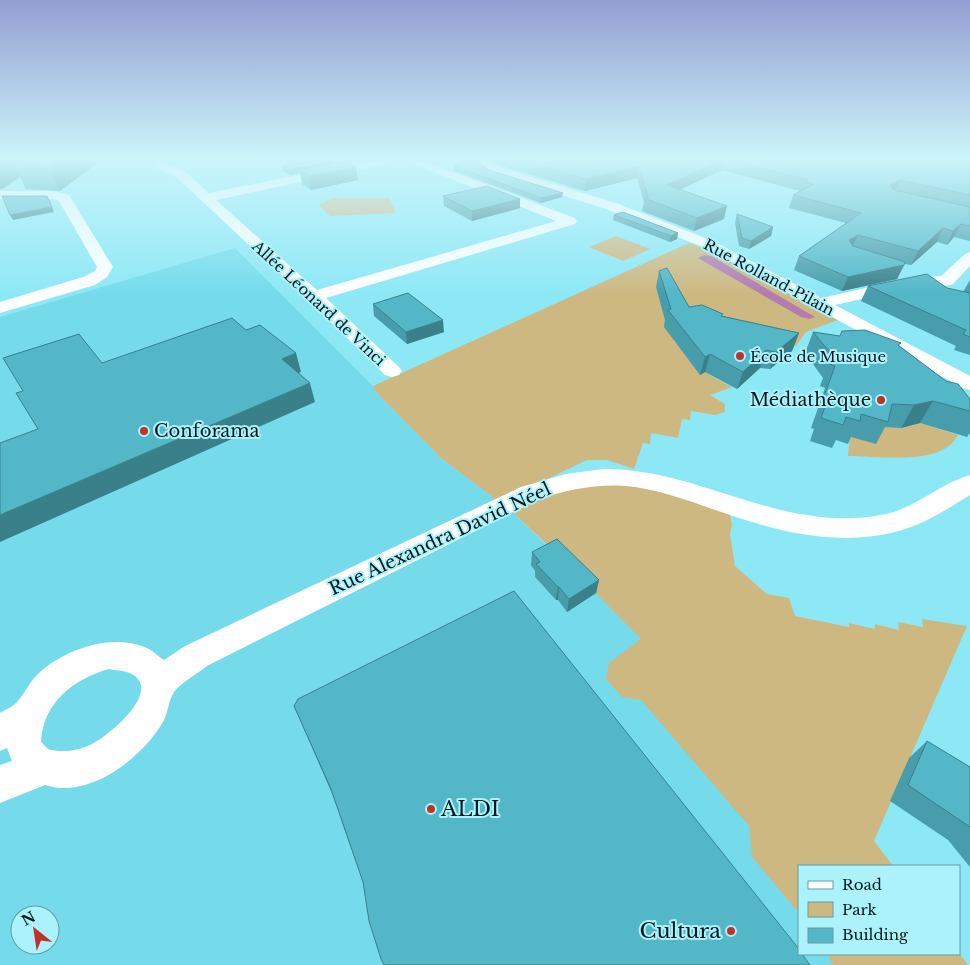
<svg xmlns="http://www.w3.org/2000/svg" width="970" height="965" font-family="'Libre Baskerville',serif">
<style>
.built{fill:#75dbeb;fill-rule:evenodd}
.green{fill:#ceb882}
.water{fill:#b37daf}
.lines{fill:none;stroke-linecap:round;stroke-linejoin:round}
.minor{fill:#fff;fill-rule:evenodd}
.wall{fill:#479dab}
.shaded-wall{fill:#3a808b}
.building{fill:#53b7c7;stroke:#3a808b}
.poi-dot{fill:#bf3227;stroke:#acf2fd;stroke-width:2}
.labels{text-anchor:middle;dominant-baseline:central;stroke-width:4;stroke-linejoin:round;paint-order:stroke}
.far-street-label{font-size:15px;fill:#001a1e;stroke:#acf2fd}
.far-poi-label{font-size:15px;fill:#001a1e;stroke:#acf2fd;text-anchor:start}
.poi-label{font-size:18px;fill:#001a1e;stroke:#acf2fd;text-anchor:end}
.street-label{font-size:18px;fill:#001a1e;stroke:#acf2fd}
.near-poi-label{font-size:21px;fill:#001a1e;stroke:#acf2fd;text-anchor:start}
</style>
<rect width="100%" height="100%" fill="#8de8f6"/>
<path class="built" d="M235 248 373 386 375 391 441 458 509 509 596 593 893 866H799V954L959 953 968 965H0V317ZM20 915H50V945H20Z"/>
<path class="green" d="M332 198H389L396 213 330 216 319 205Z
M616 236 650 249 623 261 589 247Z
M689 243 712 251 838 320 806 332 796 346 760 339 671 331 675 343 677 342C687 364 711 376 732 387L710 395 725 404V412L715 415 691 411 690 420 682 419 678 438 651 433 650 444 643 443 634 469 607 460H587L499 502 441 458 375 391 373 386Z
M882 417 898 428 911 426 917 422 958 435C942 467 878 456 848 456L850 437Z
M599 484 633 485 717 506 730 515 732 525 730 534 735 566 767 594 789 598 795 616 849 627V623L875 629V624L899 630 898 622 923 627 922 619 967 626 874 841 893 866H799V913L752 857 749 826 641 700 622 697 606 679 609 663 641 639 555 552 509 509 540 494Z
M959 953 968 965H833L827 954Z"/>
<path class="water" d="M704 255 711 256 815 317 809 319 801 317 698 258Z"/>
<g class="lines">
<path class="minor" d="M149 159H162L167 165 182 169 209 193 377 159H401L395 162 216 200 317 290 556 221 401 159H418L575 218 577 221 575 224 326 298 399 367 402 371 399 375 392 377 385 375 308 300 174 175 159 169Z
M469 159H484L498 167 616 203 713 241 821 298 910 278 941 276 965 254 970 252V266L952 285 910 288 835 305 970 376V390L963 388 703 247 606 209 490 173Z
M0 191H54L69 195 113 267 107 277 95 285 0 313V302L83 277 95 271 97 267 59 201 53 199H0Z
M603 469C701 468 777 533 881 515 914 510 938 484 970 475V495C946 510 923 525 895 532 838 546 782 533 727 514 694 503 661 489 625 486 595 484 567 490 539 499L207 666C197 674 182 682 174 692 169 699 168 712 164 720 144 757 89 800 45 785L0 803V765L12 761 7 748 0 751V713C5 710 12 707 16 703 24 695 29 682 39 673 66 648 115 632 149 649 154 652 159 657 164 660L185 646 521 487 566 474ZM109 669C119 671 131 670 138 679 154 699 106 738 90 745 78 751 60 753 48 749L41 742C43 703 73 679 109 669Z"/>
</g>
<path class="wall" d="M0 159H95L97 163 60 191 26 189 20 177 2 189H0Z
M488 159H970V241L954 237 947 245 937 242 911 265 905 264 897 279 842 291 794 270 799 256 846 223 789 208 793 195 800 191 722 170 680 190 724 219 694 231 642 211 644 202 637 178 585 191 499 165Z
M333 163 358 180 311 190 302 184 300 173 289 175 283 171 282 167Z
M454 166 489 170 562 197 541 203 454 171Z
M443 196 520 199V208L472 221 444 206Z
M737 214 773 227 771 236 749 249 739 246 735 223Z
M614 215 678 233 677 239 670 242 613 220Z
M659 271 689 307 723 314 722 316 799 333 792 351 770 369 760 368 737 389 705 372 700 375 664 327 665 320 656 287Z
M970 280V355L954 350 956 346 861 301 868 286 947 288 963 292Z
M373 304 444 332 407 344 374 316Z
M813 332 899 346 970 399V433L967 437 920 423 901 428 885 427 876 444 851 437 848 444 836 440 832 448 810 441 814 429 811 428 825 388 820 386 823 378 805 353Z
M532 552 599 580 596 593 567 612 558 600H556L535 577V571L531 565Z
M514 591 363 882 333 796 294 706Z
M927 741 970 767V867L948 840 890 801 909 758Z"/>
<path class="shaded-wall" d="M0 159H39L14 165 20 177 2 189H0Z
M60 159H95L97 163 60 191 49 166Z
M724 159 722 170 664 197 667 185Z
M333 161 334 166 299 170 300 173 289 175 288 170Z
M639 166 637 178 585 191 586 179Z
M356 167 358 180 311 190 309 176Z
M900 180 894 192 890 185Z
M563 193 562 197 541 203V198Z
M520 199V208L472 221V211Z
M727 206 724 219 694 231 697 218Z
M52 207 54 212 13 220 10 215Z
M961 224 954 237 947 245 953 231Z
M773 227 771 236 749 249 751 241Z
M943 228 937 242 911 265 918 251Z
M678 233 677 239 670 242 671 236Z
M858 235 852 248 849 240Z
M905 262 897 279 842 291 848 277Z
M443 320 444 332 407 344 406 332Z
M799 333 792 351 770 369 776 352Z
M766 350 760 368 737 389 743 372Z
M296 353 301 372 287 378 282 359Z
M710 354 705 372 700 375 705 357Z
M310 383 315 402 0 542V515Z
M933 401 920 423 901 428 914 405Z
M599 580 596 593 567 612 569 599Z
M558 587H559L558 600H556Z"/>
<path class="building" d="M23 159H60L49 166 14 165Z
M323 159H329L333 161 288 170 282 167Z
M467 159H473L489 170 563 193 541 198 454 166Z
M517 159H724L667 185 727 206 697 218 644 198 648 197 639 166 586 179Z
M726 159H970V195L900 180 890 185 894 190 970 207V226L961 224 953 231 943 228 918 251 858 235 849 240 853 246 905 262 904 265 848 277 799 256 861 213 793 195 814 184 805 182 808 180Z
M346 161 356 167 309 176 299 170Z
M487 186 520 199 472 211 443 196Z
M2 196H47L52 207 10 215Z
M623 212 678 233 671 236 614 215Z
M737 214 773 227 751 241 742 238Z
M667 268 689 307 702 305 723 314 721 316 799 333 776 352 766 350 743 372 710 354 705 357 668 310 671 309 659 271Z
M927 274 947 288 970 293V337L963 334 966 330 868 286Z
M408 293 443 320 406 332 373 304Z
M232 318 246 330 260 325 296 353 282 359 310 383 0 515V443L38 429 16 393 23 391 3 358 79 334 102 363Z
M865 330 901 343 898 345 946 381 958 384 970 399V411L933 401 914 405 892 404 888 422 861 414 860 421 846 417 843 425 821 418 825 407 821 405 835 366 829 364 833 356 813 332 840 336 842 331Z
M557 539 599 580 569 599 559 587H558L536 564 540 562 532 552Z
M514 591 799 949V954H802L810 965H384L381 959 369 921 363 882 331 789 294 706 298 699Z
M927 741 970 767V827L908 785Z"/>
<linearGradient id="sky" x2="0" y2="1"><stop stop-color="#939ed1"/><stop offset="0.54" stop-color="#ccf5fb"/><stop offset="1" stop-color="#ccf5fb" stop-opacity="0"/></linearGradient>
<rect width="970" height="294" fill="url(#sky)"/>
<g class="poi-dot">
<circle cx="740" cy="356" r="5"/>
<circle cx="881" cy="400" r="5"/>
<circle cx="144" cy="431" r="5"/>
<circle cx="431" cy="809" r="5"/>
<circle cx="731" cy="931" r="5"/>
</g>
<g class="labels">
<g class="far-street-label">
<text transform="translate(769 277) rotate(28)">Rue Rolland-Pilain</text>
<text transform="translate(319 303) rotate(43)">Allée Léonard de Vinci</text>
</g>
<g class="far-poi-label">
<text x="750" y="356">École de Musique</text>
</g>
<g class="poi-label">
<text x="871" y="400">Médiathèque</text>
<text x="154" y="431" text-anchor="start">Conforama</text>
</g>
<g class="street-label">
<text transform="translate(440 539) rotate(-25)">Rue Alexandra David Néel</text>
</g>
<g class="near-poi-label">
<text x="441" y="809">ALDI</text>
<text x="721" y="931" text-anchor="end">Cultura</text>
</g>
</g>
<rect x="798" y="865" width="162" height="90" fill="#acf2fd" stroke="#679ca4"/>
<rect x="808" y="881" width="25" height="8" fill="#ffffff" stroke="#679ca4"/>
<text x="842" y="890" font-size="15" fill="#001a1e">Road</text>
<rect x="808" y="902" width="25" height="15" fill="#ceb882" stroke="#679ca4"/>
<text x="842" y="915" font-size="15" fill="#001a1e">Park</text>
<rect x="808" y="928" width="25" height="15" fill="#53b7c7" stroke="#679ca4"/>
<text x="842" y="940" font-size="15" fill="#001a1e">Building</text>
<g transform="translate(35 930) rotate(330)"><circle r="24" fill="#acf2fd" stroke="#679ca4"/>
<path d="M0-4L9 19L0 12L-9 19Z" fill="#bf3227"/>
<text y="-8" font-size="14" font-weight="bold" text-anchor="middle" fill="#001a1e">N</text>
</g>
</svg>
